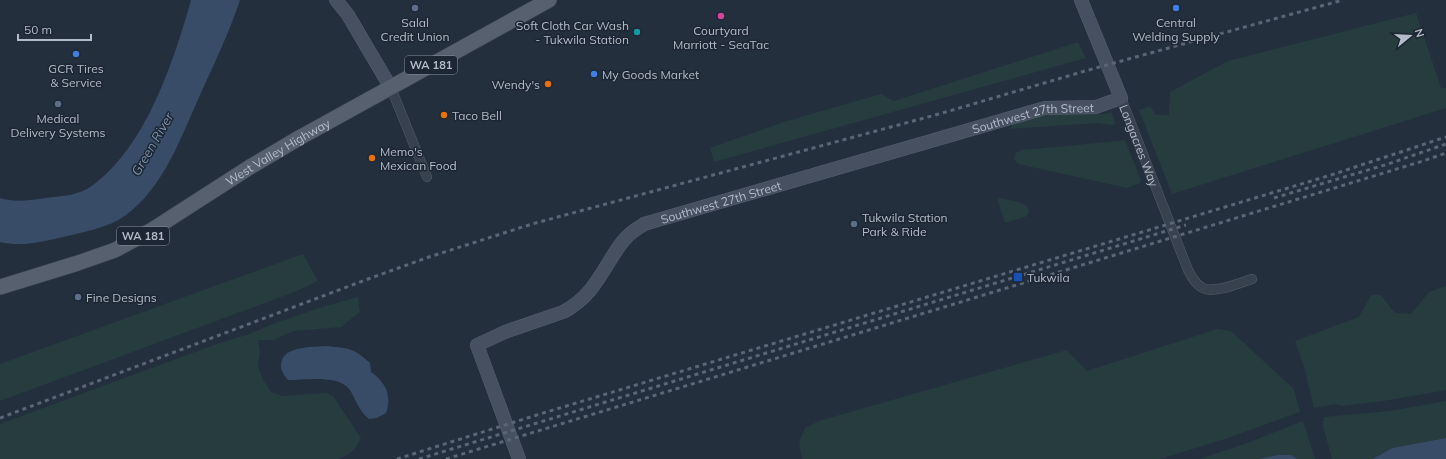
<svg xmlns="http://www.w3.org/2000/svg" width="1446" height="459" font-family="Mulish,sans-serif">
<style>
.green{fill:#263c3f}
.water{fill:#394c67}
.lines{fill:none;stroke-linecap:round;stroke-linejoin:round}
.street-casing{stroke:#565f6c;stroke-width:10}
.secondary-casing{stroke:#565f6c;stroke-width:14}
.primary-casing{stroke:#414a57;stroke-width:16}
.street{stroke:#38414e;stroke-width:9}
.secondary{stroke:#465061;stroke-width:13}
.primary{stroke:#56606e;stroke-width:15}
.rail{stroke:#5a6575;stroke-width:3;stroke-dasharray:4 4;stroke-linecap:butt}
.service-dot{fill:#5c6f8a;stroke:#1d2633;stroke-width:1.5}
.shop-dot{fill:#3f7fe0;stroke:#1d2633;stroke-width:1.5}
.hotel-dot{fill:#d1479c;stroke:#1d2633;stroke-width:1.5}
.culture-dot{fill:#0f9aa8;stroke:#1d2633;stroke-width:1.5}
.food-dot{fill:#e8710a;stroke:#1d2633;stroke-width:1.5}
.transit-dot{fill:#1a4fb4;stroke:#1d2633;stroke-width:1.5}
.labels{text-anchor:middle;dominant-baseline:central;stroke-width:3;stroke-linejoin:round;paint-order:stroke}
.shield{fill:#1d2633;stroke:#878f9c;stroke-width:1}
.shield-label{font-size:11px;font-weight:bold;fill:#b4bcc9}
.poi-label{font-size:12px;fill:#b4bcc9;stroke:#1d2633;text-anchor:start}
.street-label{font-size:12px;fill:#b4bcc9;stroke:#1d2633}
.water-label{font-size:13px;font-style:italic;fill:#7c92b1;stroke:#1d2633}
</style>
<rect width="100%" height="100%" fill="#242f3e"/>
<path class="green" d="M1416 13 1441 88H1446V108L1172 194 1139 110 1150 106 1156 115H1169L1170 92 1228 61Z
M1078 42 1086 58 714 162 710 148 787 121 881 94 894 101Z
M1111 112 1116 124 1113 125 1097 123 1007 129 1012 127 1011 124 1043 116 1061 113 1104 114Z
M1125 140 1141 180 1140 183 1127 188 1018 164 1014 159 1016 153 1022 150 1119 141Z
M997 198C1004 199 1041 203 1025 217L1005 223Z
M303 254 318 281 297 291 0 401V364Z
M1446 286V390L1383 401 1342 406 1335 404 1314 408 1304 366 1295 341 1359 317 1371 295H1381L1395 313 1411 314 1429 292Z
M358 297 360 312 341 327 293 331 274 340H258L260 352 258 367 263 379 271 392 283 396 326 393 333 396 361 438C355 449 351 455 338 459H0V424L214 345 249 334 273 324 319 308Z
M1217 329 1231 331 1294 389 1300 412 1228 438 1160 459H802L799 442 805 428 819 421 1067 350 1087 371Z
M1446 401V438L1392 448 1373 459H1332L1323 426 1324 417 1390 411Z
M1303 421 1315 459H1297L1291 455H1278L1259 459H1200L1245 444Z"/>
<path class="water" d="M191 0H240C229 33 214 64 200 95 181 137 164 187 126 215 109 228 83 232 63 237 42 242 21 247 0 242V198C13 203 32 200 46 198 60 196 74 196 87 189 94 185 100 179 106 174 150 133 175 57 191 0Z
M327 346C350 349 352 347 370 363L371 372C386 383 392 395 386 413L377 418 369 419C359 411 356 400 350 390 339 374 305 380 288 380 283 374 279 368 282 360 287 346 314 347 327 346Z
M1446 438V459H1373L1392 448Z
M1278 455H1291L1297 459H1259Z"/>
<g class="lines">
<defs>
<g id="street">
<path d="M391 88 427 177"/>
<path id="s1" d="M1121 98 1188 270C1191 276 1195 283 1201 287 1212 295 1240 283 1252 279"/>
</g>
<g id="secondary">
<path d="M336 0 348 15 391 88"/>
<path id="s2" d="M519 459 477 345 505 332 563 312C588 299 598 280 612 257 617 250 621 242 627 237 632 231 639 228 644 224L1045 108 1096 107 1121 98 1081 0"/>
</g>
<g id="primary">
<path id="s3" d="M0 287 78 263 115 250 152 230 250 167 299 138 549 0"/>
</g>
</defs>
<use href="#street" class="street-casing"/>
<use href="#secondary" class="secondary-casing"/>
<use href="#primary" class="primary-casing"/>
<use href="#street" class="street"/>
<use href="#secondary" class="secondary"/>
<use href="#primary" class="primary"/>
<path class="rail" d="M1274 198 1388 164 1446 144
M0 418 368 279 429 257 532 224 939 114 1085 71 1343 0
M397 459 540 414 1331 175 1446 137
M419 459 1186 225
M446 459 1423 161 1446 153"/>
</g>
<g class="service-dot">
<circle cx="415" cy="8" r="4"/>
<circle cx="58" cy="104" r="4"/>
<circle cx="854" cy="224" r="4"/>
<circle cx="78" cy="297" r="4"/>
</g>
<g class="shop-dot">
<circle cx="1176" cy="8" r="4"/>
<circle cx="76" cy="54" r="4"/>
<circle cx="594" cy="74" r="4"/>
</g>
<circle class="hotel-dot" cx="721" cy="16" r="4"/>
<circle class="culture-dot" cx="637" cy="32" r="4"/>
<g class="food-dot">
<circle cx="548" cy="84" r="4"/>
<circle cx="444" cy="115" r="4"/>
<circle cx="372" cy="158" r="4"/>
</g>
<rect class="transit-dot" x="1013" y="272" width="10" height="10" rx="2"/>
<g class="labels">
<g class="shield">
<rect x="405" y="56" width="52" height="18" rx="3"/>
<rect x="117" y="227" width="52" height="18" rx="3"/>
</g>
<g class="shield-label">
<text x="431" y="65">WA 181</text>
<text x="143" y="236">WA 181</text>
</g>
<g class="poi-label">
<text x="415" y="22" text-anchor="middle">Salal<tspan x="415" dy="14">Credit Union</tspan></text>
<text x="1176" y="22" text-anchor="middle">Central<tspan x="1176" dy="14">Welding Supply</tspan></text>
<text x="629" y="25" text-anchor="end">Soft Cloth Car Wash<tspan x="629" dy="14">- Tukwila Station</tspan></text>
<text x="721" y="30" text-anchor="middle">Courtyard<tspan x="721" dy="14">Marriott - SeaTac</tspan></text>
<text x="76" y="68" text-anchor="middle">GCR Tires<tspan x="76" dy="14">&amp; Service</tspan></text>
<text x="602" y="74">My Goods Market</text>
<text x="540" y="84" text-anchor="end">Wendy's</text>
<text x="452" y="115">Taco Bell</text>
<text x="58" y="118" text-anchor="middle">Medical<tspan x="58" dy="14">Delivery Systems</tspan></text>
<text x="380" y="151">Memo's<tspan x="380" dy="14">Mexican Food</tspan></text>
<text x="862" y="217">Tukwila Station<tspan x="862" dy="14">Park &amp; Ride</tspan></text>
<text x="1027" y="277">Tukwila</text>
<text x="86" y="297">Fine Designs</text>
</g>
<g class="street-label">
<text stroke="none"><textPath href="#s2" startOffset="739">Southwest 27th Street</textPath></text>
<text stroke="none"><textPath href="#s1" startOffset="51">Longacres Way</textPath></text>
<text stroke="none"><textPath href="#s3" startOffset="311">West Valley Highway</textPath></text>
<text stroke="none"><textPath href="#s2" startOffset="415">Southwest 27th Street</textPath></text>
</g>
<g class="water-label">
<text transform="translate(152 144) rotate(-60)">Green River</text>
</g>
</g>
<g transform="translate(1410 36) rotate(72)" stroke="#1d2633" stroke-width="3" paint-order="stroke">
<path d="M0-3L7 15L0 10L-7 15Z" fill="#b4bcc9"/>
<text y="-6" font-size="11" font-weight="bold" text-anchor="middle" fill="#b4bcc9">N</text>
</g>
<path d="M18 34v6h73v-6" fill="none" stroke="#b4bcc9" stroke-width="2"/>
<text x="24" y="34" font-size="12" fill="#b4bcc9" stroke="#1d2633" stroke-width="3" paint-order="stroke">50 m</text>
</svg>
